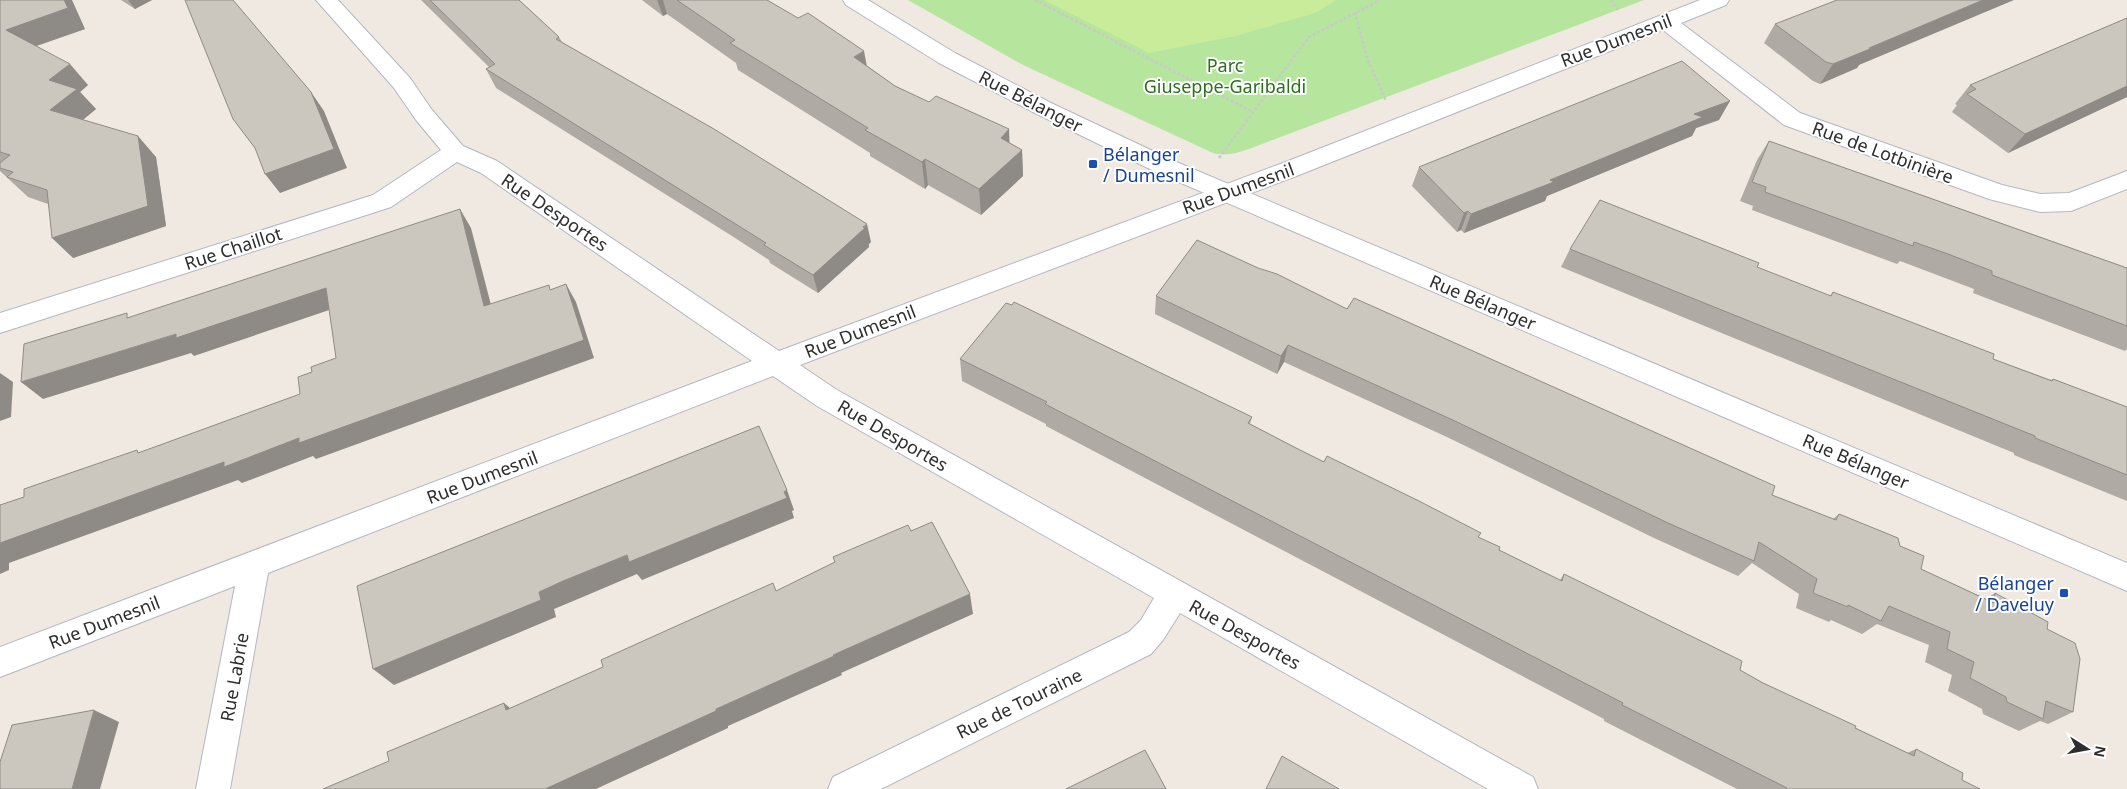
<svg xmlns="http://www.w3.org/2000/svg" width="2127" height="789" font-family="'Noto Sans',sans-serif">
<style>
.green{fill:#b6e59e}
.pitch{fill:#c9ec9a}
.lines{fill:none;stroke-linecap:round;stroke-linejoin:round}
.minor-casing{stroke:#b4b7c1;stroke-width:2}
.tertiary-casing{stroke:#b4b7c1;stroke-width:2}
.path{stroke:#c9c9c9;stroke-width:2.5;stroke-dasharray:3 2;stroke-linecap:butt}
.minor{fill:#fff;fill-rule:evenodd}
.tertiary{fill:#fff;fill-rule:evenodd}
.wall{fill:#afaba4}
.shaded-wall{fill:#8e8b86}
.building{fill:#cbc7bf;stroke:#8e8b86}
.transit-dot{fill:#1a4fb4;stroke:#fff;stroke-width:2}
.labels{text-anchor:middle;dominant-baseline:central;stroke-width:4;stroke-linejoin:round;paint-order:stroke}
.street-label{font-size:18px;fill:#2e2e2e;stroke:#fff}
.park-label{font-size:18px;fill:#2c6e1b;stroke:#fff}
.transit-label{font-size:18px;fill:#164399;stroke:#fff;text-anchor:start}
</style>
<rect width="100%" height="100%" fill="#efe9e1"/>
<path class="green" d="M908 0H1644L1246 150C1234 154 1226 156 1213 153L1023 65Z"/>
<path class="pitch" d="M1044 0H1337L1315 13 1236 36 1149 53Z"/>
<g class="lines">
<defs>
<path id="minor" d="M316 0H338L410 78 432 110 463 146 497 161 779 351 1283 163 1700 0H1729L1726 5 1681 23 1800 113 2002 185 2040 194 2069 193 2127 171V189L2071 211 2040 212 1989 199 1784 125 1663 30 1299 175 800 365 837 390 1533 777 1538 789H1488L1180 613 1163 640 1151 654 881 789H828L833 777 1129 632 1141 620 1154 598 817 406 773 376 268 573 230 789H196L235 586 0 677V647L752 361 481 173 457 162 391 207 0 333V313L373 195 441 150 416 120 394 88Z"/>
<path id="tertiary" d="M843 0H868L955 53 1051 103 1174 161 2127 563V591L1158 173 1035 113 939 63 846 5Z"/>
</defs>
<use href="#minor" class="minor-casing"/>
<use href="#tertiary" class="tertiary-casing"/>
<path class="path" d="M1035 0 1253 112
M1611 0 1618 10
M1355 12 1367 58 1386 101
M1219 158 1309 37 1380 0"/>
<use href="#minor" class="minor"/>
<use href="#tertiary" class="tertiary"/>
</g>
<path class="wall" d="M0 0 85 29 37 46 88 85 80 92 96 109 83 120 156 157 166 226 73 258 48 204 28 197 0 171Z
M121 0H152L135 9Z
M421 0H519L559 37 562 42 871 242 869 244V247L818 293 770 263 769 260 732 236 496 88 486 69 489 67Z
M642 0H767L866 65 895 86 1009 143 1022 150 1023 176 981 215 928 185 925 189 870 156V153L738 70 736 63 667 14 663 16Z
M2127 18V97L2008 153 1952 112 1957 105 1955 104 1970 85Z
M1775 24 1859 65 1857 68 1820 84 1813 81 1764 43Z
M1719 120 1696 128 1692 136 1547 196 1545 201 1464 233 1461 230 1457 232 1412 186 1419 167Z
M1769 141 2127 268V349L2125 351 1973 293 1974 289 1900 261 1897 264 1752 210 1753 206 1740 201 1757 160Z
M1570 249 1830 296 1833 292 1993 359 2051 380 2053 379 2127 407V501L2014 455V453L1561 267Z
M1156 296 1347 309 1772 495 1833 519 1839 514 1900 546 1921 569 1986 599 1995 593 2047 629 2073 712 2048 724 2040 721 2019 731 1983 714 1982 709 1948 691 1952 675 1925 662 1929 645 1877 624 1862 634 1831 620 1829 622 1796 608 1799 594 1752 563 1738 576 1654 538 1449 438 1284 362 1277 374 1155 314Z
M960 359 1252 417 1250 424 1296 448 1478 537 1499 550 1560 580 1564 574 1763 683 1907 753 1916 749 1962 780 1980 789H1737L1604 721V719L1046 426V424L962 381Z"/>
<path class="shaded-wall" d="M64 0H72L85 29 24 50 6 30Z
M128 0H152L135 9Z
M657 0H663L667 14 663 16Z
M1983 0H2014L1859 65 1857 68 1820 84 1833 64 1869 48Z
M864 51 869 77 854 57Z
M70 64 88 85 80 92 96 109 69 131 50 110 49 80Z
M2127 86V97L2008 153 2025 134Z
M311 92 324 111 347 168 280 193 265 174Z
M1730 101 1719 120 1696 128 1692 136 1547 196 1545 201 1464 233 1471 214 1550 180 1694 114Z
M1009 129 1010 155 1001 138Z
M138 136 156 157 166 226 73 258 52 238Z
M1022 150 1023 176 981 215 979 189Z
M925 159 928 185 925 189 922 162Z
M460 209 471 228 496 324 484 306Z
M1468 211 1461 230 1457 232 1464 213Z
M867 224 871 242 869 244V247L818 293 813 275Z
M566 284 576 302 594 358 316 459 313 456 242 483 238 480 9 563V570L0 574V543Z
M326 288 341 306 194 356 191 353 43 399 21 382Z
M1288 345 1284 362 1277 374 1281 356Z
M0 373 13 382 11 417 0 421Z
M787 490 794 510 792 511 794 518 642 580 637 574 578 599 554 609 556 617 394 685 373 669 563 581Z
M970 594 973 614 841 673 833 655Z
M834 656 842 675 728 726V728L596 789H545L716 709Z
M504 703 524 720 506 710Z
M94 710 119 722 100 789H72Z"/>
<path class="building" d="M0 0H64L68 8 6 30 70 64 49 80 77 89 50 110 138 136 148 206 52 238 47 190 7 177 13 172 0 168V163L10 155 0 152Z
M185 0H233L311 92 334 149 265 174 255 148 233 119Z
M430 0H519L559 37 556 39 714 129 867 224 863 227 865 228 813 275 764 245 766 243 726 218 486 69 495 64Z
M677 0H767L798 18 808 13 864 51 854 57 895 86 929 102 936 96 1009 129 1001 138 1022 150 979 189 925 159 922 162 865 130 868 128 730 43 735 40Z
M1837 0H1983L1869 48 1870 49 1833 64 1826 62 1775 24Z
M2127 18V86L2025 134 1967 94 1976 89 1970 85Z
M1682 61 1730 101 1694 114 1703 117 1550 180 1554 182 1471 214 1468 211 1464 213 1419 167Z
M1769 141 2127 268V326L1992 275V271L1948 254 1914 242 1913 246 1765 192 1766 187 1752 182Z
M1600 200 1759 263 1757 267 1831 296 1833 292 1994 354 1993 359 2052 381 2053 379 2127 407V475L2035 438V436L1570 249Z
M460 209 484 306 549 285 550 290 566 284 584 340 299 443V438L224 467V462L0 543V505L24 497V489L137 450 138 453 300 394 298 377 312 372 311 367 336 358 326 288 176 338V334L21 382 24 344 127 313V318Z
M1197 240 1258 268 1277 274 1347 309 1354 298 1520 372 1775 486 1772 495 1836 520 1839 514 1898 538 1900 546 1924 556 1921 569 1994 603 1995 593 2048 622 2047 629 2075 643 2080 659 2073 712 2046 701 2043 719 2007 702 2006 697 1970 678 1974 662 1947 649 1950 632 1889 606 1881 621 1848 605V607L1813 593 1817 579 1759 542 1754 561 1668 523 1457 422 1288 345 1281 356 1156 296Z
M1014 302 1252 417 1248 423 1296 448 1324 462 1327 456 1419 501 1481 533 1478 537 1500 547 1499 550 1562 581 1564 574 1742 661 1740 670 1763 683 1856 726 1855 728 1914 756 1916 749 1963 773 1962 780 1980 789H1786L1787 788 1622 705 1623 703 1045 404 1047 402 960 359 1006 303 1012 305Z
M759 426 787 490 784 492 787 498 629 562 627 555 563 581 539 592 541 600 373 669 357 586Z
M932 522 970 594 833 655 834 656 716 709V711L545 789H323L389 761 387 752 504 703 506 710 603 667 601 660 683 623 773 583 776 591 835 562 833 557 908 525 911 531Z
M94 710 72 789H0V762L12 725Z
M1145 750 1166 789H1066Z
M1282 756 1339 789H1266Z"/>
<g class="transit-dot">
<rect x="1088" y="159" width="10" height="10" rx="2.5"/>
<rect x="2059" y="588" width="10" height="10" rx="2.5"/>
</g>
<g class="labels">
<g class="street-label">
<text transform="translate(1616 40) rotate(-21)">Rue Dumesnil</text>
<text transform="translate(1031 101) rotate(27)">Rue Bélanger</text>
<text transform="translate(1883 152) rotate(20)">Rue de Lotbinière</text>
<text transform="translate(1238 188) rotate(-20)">Rue Dumesnil</text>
<text transform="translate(555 212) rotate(34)">Rue Desportes</text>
<text transform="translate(233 248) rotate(-18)">Rue Chaillot</text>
<text transform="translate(1483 302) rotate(23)">Rue Bélanger</text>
<text transform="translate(860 331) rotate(-21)">Rue Dumesnil</text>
<text transform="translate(893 435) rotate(30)">Rue Desportes</text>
<text transform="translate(1856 461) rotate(23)">Rue Bélanger</text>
<text transform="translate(482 477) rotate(-21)">Rue Dumesnil</text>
<text transform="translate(104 622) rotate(-21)">Rue Dumesnil</text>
<text transform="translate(1245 634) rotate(29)">Rue Desportes</text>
<text transform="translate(234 677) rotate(-80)">Rue Labrie</text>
<text transform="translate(1019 703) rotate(-26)">Rue de Touraine</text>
</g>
<g class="park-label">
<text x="1225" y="65">Parc<tspan x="1225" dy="21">Giuseppe-Garibaldi</tspan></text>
</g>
<g class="transit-label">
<text x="1103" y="154">Bélanger<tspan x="1103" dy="21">/ Dumesnil</tspan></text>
<text x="2054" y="583" text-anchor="end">Bélanger<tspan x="2054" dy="21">/ Daveluy</tspan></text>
</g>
</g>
<g transform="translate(2087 749) rotate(101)" stroke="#ffffff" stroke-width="4" paint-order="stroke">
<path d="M0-4L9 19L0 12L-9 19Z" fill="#2e2e2e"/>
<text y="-8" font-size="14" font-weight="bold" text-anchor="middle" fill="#2e2e2e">N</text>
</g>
</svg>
